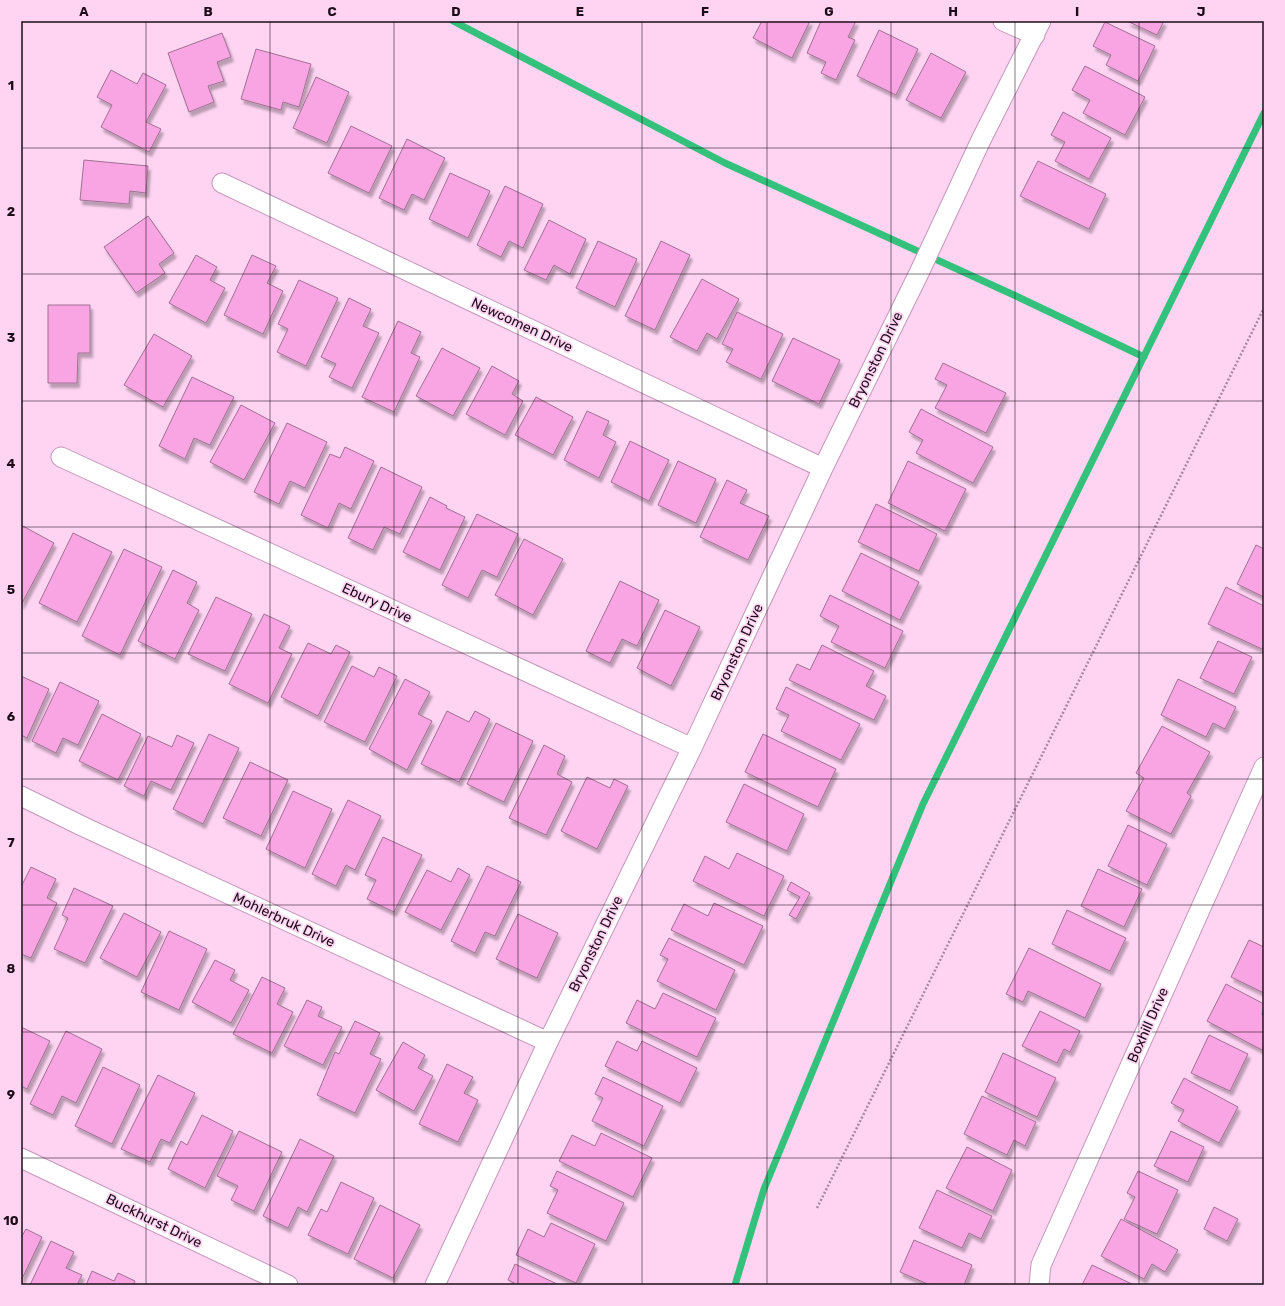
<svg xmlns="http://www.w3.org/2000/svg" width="1285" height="1306" font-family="Rubik,sans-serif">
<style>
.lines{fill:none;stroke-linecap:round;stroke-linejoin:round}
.stream{stroke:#34c17b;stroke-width:7}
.building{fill:#f9a5e3;stroke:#9e7092;filter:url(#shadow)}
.minor-casing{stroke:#c796ba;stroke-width:21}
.path{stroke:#a8889f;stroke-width:2.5;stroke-dasharray:2 2;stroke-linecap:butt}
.minor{stroke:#fff;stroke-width:19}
.grid{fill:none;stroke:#1d0c19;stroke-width:1;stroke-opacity:0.55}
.labels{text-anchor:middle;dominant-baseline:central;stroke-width:3.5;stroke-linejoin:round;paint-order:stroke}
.street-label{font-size:14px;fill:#1d0c19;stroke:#fed4f2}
.neatline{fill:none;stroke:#1d0c19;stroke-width:1.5}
.grid-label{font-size:13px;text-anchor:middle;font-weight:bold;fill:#1d0c19}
</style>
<defs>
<filter id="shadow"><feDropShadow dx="2.5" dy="4.5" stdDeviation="1" flood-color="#0004"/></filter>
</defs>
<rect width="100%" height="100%" fill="#fed4f2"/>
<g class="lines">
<path class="stream" d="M453 21 725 163 1016 296 1144 357
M735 1285 764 1189 923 804 1264 113"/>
</g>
<path class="building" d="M762 21H810L792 58 753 38Z
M821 21H856L848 37 855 40 836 80 821 73 826 62 807 53Z
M1127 21H1164L1157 35Z
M1105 22 1155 46 1138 81 1106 65 1111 55 1093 46Z
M879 30 918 49 896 95 857 76Z
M222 33 231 57 217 62 224 81 208 86 214 102 189 112 168 53Z
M256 49 311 64 299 107 283 102 281 110 241 99Z
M931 53 966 72 941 118 906 100Z
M1085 66 1145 97 1125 135 1083 113 1090 100 1072 90Z
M111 70 137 84 143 73 166 85 146 122 161 129 149 152 101 127 112 105 97 97Z
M316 77 349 92 327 143 293 128Z
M1063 112 1111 138 1089 179 1055 161 1065 142 1051 135Z
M351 126 392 146 369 193 328 173Z
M407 139 445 158 424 200 412 194 404 210 379 198Z
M84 160 148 166 146 193 130 191 129 204 80 200Z
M1038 161 1106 194 1089 229 1020 196Z
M450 173 490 191 468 238 429 219Z
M505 186 543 204 523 248 509 241 501 257 477 245Z
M148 216 174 253 159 264 165 273 136 293 104 247Z
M549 220 586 239 570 274 554 265 546 280 524 270Z
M598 241 637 259 615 307 576 288Z
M661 241 690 255 655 330 625 316Z
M196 255 217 267 210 280 225 288 206 323 169 303Z
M252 255 276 266 267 283 283 291 263 334 224 315Z
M702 279 739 299 717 339 707 333 697 351 670 337Z
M299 280 338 298 306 366 277 352 288 329 278 324Z
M349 298 371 309 363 326 379 333 352 388 329 377 336 364 321 357Z
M48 305H90V353H78L77 383H48Z
M737 312 783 334 761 379 726 362 733 349 722 344Z
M398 321 421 332 411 353 420 357 394 412 362 397Z
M154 334 192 356 163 407 124 385Z
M793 338 840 360 819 404 772 381Z
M442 348 480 368 453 416 416 396Z
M943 363 1006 393 986 433 935 408 947 385 935 379Z
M492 366 519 381 512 394 523 401 505 435 466 414Z
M192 377 234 397 210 445 194 438 185 459 159 446Z
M536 397 573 417 553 455 515 435Z
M241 405 275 423 244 480 210 462Z
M921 409 993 447 973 483 916 453 923 440 909 432Z
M587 411 609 421 603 435 616 442 599 478 564 460Z
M287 423 327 442 305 488 290 481 279 504 254 492Z
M630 441 669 460 649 501 611 482Z
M345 447 374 461 351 509 339 503 328 528 301 515 330 454 340 458Z
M678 461 716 479 696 523 658 505Z
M908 461 966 489 945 531 888 503Z
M381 467 422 487 400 534 384 527 373 550 348 538Z
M727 480 747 490 740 503 769 516 748 560 700 537Z
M430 497 447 506 446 508 465 517 440 570 403 552Z
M876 504 937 534 919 571 858 542Z
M477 514 518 534 497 577 482 570 468 598 442 585Z
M21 525 54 543 21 605Z
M73 533 112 552 77 622 39 603Z
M524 539 563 559 533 615 495 595Z
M1256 545 1264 549V597L1237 584Z
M124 549 162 567 120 655 82 636Z
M861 553 919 582 900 620 842 591Z
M173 570 197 582 187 603 199 610 175 659 138 641Z
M620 581 659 600 637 646 622 639 610 663 586 651Z
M1226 587 1264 606V644L1262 649 1208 624Z
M830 595 903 631 885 668 831 642 839 626 820 616Z
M216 597 252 614 225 671 188 654Z
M665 610 700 627 671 686 637 668Z
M264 614 290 626 279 648 292 654 268 703 229 684Z
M1218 641 1252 657 1234 694 1200 678Z
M308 643 331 654 336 645 350 652 318 716 281 697Z
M822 645 874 671 866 686 886 696 874 720 789 680 797 664 810 670Z
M352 666 374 677 379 667 397 676 365 742 324 722Z
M21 676 49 689 27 738 21 735Z
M405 679 430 692 418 714 432 721 407 770 369 749Z
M1178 679 1236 707 1225 729 1213 723 1206 737 1161 715Z
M60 682 99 701 78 745 63 738 56 753 32 741Z
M786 687 860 724 841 760 781 731 789 715 776 709Z
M447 711 469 722 475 711 490 719 459 782 421 764Z
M102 714 141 734 118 780 79 761Z
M496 723 533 741 504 802 467 784Z
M1162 726 1210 752 1187 793 1191 796 1171 834 1126 811 1144 778 1136 773Z
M209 734 239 748 203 824 173 809Z
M763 734 836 769 818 807 745 772Z
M177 735 194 743 171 790 151 781 144 796 124 786 148 736 172 747Z
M544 745 565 756 557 774 572 782 546 835 509 818Z
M250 762 288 780 261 836 223 818Z
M587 777 610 788 614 779 628 786 597 849 561 831Z
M744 784 804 814 787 851 726 822Z
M293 791 332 809 305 868 266 849Z
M348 800 381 816 355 870 346 865 336 886 312 874Z
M1128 825 1167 844 1147 885 1108 866Z
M383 837 422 855 394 912 367 899 376 880 365 875Z
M737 853 784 876 764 916 693 881 705 856 729 869Z
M487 866 521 882 495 936 485 932 475 953 451 941Z
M31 867 56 879 47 898 57 903 31 958 21 954V887Z
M458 868 470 875 441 930 405 912 427 870 451 882Z
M1098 869 1142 889 1124 927 1081 906Z
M791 882 810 893 796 919 789 915 800 897 787 890Z
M74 888 113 906 85 963 54 949 68 918 62 915Z
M714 903 763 926 744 965 671 930 684 904 708 916Z
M1067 910 1126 938 1110 971 1052 944Z
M124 913 161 932 137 977 100 958Z
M518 914 558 933 537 978 496 959Z
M169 931 207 949 179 1010 141 992Z
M669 938 735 970 716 1010 657 981 668 959 660 955Z
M1249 940 1264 947V993L1231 977Z
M1029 948 1101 984 1085 1018 1028 991 1023 1002 1006 994Z
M215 960 235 970 230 980 249 990 231 1023 192 1002Z
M262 977 285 988 277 1004 293 1012 272 1053 233 1034Z
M1226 984 1264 1004 1262 1015 1264 1016V1047L1262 1050 1207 1021Z
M663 993 716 1018 697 1057 626 1023 637 1000 655 1009Z
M307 1000 322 1007 318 1016 342 1027 323 1065 284 1046Z
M1040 1011 1080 1031 1070 1052 1064 1049 1057 1063 1022 1046Z
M355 1021 380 1033 370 1054 381 1059 355 1113 317 1095 335 1052 339 1054Z
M21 1027 50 1041 27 1089 21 1086Z
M66 1031 102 1049 76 1103 62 1096 53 1115 30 1104Z
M1209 1035 1248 1054 1230 1091 1191 1073Z
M617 1041 637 1051 642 1041 697 1068 680 1103 605 1066Z
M403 1042 425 1055 418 1068 433 1076 414 1111 376 1090Z
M1003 1053 1056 1078 1037 1117 985 1092Z
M447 1064 473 1077 464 1093 478 1100 458 1142 419 1124Z
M103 1067 140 1085 112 1144 75 1126Z
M158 1075 195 1093 170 1143 161 1139 150 1162 121 1149Z
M603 1077 663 1106 644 1146 592 1121 603 1098 595 1094Z
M1184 1078 1238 1107 1219 1143 1178 1121 1184 1110 1171 1103Z
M982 1096 1036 1122 1025 1146 1014 1140 1007 1155 964 1134Z
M202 1115 233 1131 205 1188 168 1169 181 1141 187 1145Z
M239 1131 282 1152 254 1211 231 1200 238 1186 217 1176Z
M1171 1131 1204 1147 1188 1182 1154 1166Z
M601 1133 652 1158 633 1197 559 1161 572 1135 595 1146Z
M300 1139 334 1156 307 1212 298 1207 288 1228 263 1216Z
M967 1147 1012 1170 993 1211 946 1188Z
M557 1171 624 1203 606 1241 547 1213 558 1190 550 1186Z
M1138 1171 1178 1190 1157 1234 1124 1219 1135 1197 1127 1193Z
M341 1182 374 1198 348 1254 308 1235 321 1209 327 1212Z
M937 1190 992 1216 981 1239 969 1233 962 1248 919 1228Z
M380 1205 420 1225 393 1278 354 1259Z
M1214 1207 1238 1219 1227 1241 1204 1229Z
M1121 1219 1178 1250 1165 1272 1152 1264 1144 1279 1101 1256Z
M551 1223 595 1244 576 1283 516 1255 528 1229 544 1237Z
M26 1229 42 1237 21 1281V1238Z
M914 1240 972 1265 964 1285H930L900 1272Z
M51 1241 74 1252 66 1268 82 1275 77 1285H30Z
M515 1264 559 1285H513L514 1283 508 1280Z
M1092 1265 1134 1285H1082Z
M92 1271 114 1281 118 1273 135 1281 133 1285H86Z"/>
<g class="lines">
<defs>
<path id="minor" d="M1003 21 1035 35
M222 183 823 468
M61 457 692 748
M21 796 84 827 548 1042
M21 1158 288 1285
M435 1285 548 1042 692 748 823 468 919 273 981 140 1041 21
M1039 1285 1041 1265 1264 767"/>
</defs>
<use href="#minor" class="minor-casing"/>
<path class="path" d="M817 1208 1264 308"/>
<use href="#minor" class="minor"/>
</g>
<path class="grid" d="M146 21V1285M270 21V1285M394 21V1285M518 21V1285M642 21V1285M767 21V1285M891 21V1285M1015 21V1285M1139 21V1285M21 148H1264M21 274H1264M21 401H1264M21 527H1264M21 653H1264M21 779H1264M21 905H1264M21 1032H1264M21 1158H1264"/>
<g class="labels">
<g class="street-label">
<text transform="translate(522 325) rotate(25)">Newcomen Drive</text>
<text transform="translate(876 360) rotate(-64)">Bryonston Drive</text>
<text transform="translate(377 603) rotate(25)">Ebury Drive</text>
<text transform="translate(737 652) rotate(-65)">Bryonston Drive</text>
<text transform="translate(284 920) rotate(25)">Mohlerbruk Drive</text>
<text transform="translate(596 944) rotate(-64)">Bryonston Drive</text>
<text transform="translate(1148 1025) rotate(-66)">Boxhill Drive</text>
<text transform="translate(154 1221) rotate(26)">Buckhurst Drive</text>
</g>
</g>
<rect width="1285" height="1306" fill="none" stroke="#fed4f2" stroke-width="44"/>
<rect x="22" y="22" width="1241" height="1262" class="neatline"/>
<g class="grid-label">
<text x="84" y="16">A</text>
<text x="208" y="16">B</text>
<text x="332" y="16">C</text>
<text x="456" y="16">D</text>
<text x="580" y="16">E</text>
<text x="705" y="16">F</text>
<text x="829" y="16">G</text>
<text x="953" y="16">H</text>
<text x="1077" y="16">I</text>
<text x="1201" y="16">J</text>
<text x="11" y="90">1</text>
<text x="11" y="216">2</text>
<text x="11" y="342">3</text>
<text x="11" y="468">4</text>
<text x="11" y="594">5</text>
<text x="11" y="721">6</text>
<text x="11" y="847">7</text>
<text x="11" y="973">8</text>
<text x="11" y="1099">9</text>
<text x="11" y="1225">10</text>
</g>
</svg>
